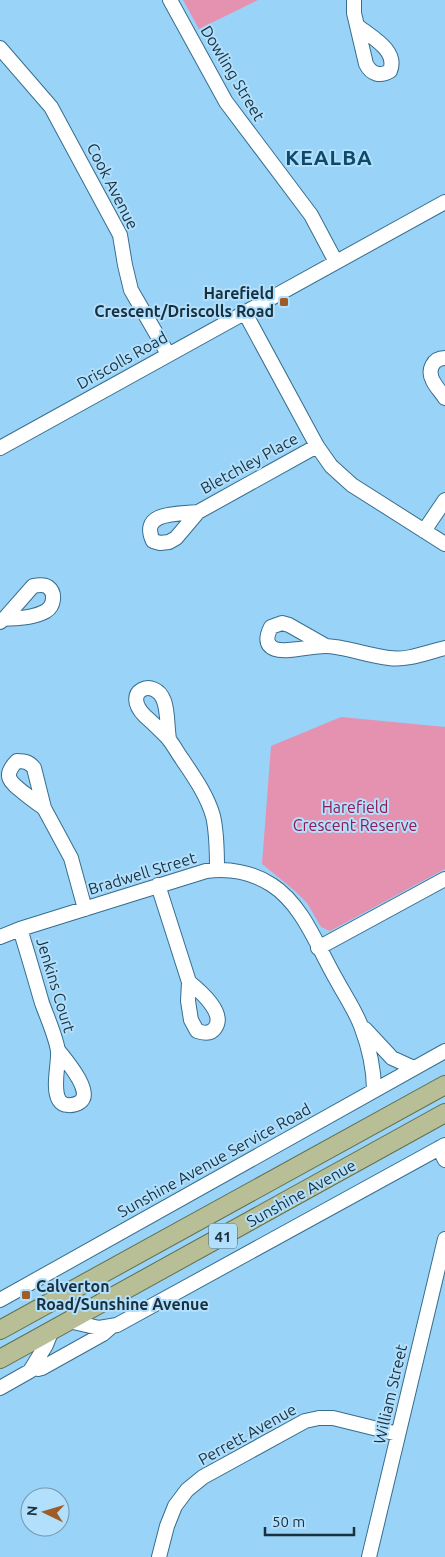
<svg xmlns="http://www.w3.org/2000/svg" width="445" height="1557" font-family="Ubuntu,sans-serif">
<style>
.green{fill:#e492b0}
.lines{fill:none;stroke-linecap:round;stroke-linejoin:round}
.minor-casing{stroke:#366e8e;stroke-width:16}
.major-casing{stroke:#61704a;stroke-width:20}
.minor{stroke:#fff;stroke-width:14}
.major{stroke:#b8be96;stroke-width:18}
.poi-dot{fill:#9e5d28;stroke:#b1dffc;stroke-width:2}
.labels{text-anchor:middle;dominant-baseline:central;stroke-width:4;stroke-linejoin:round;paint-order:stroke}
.shield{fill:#b1dffc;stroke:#476477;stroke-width:1}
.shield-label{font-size:15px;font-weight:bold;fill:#19303e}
.street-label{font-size:16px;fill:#19303e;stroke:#b1dffc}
.poi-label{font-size:16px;font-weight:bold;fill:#19303e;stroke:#b1dffc;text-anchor:end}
.park-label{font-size:16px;fill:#8f1a54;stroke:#b1dffc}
.district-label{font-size:21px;font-weight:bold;letter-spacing:1px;fill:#0c4a68;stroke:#b1dffc}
</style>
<rect width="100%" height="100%" fill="#9ad3f8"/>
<path class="green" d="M183 0H258L199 29Z
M341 717 445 727V869L330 931 321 927 307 903 294 890 262 864 271 746Z"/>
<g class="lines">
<defs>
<path id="minor" d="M170 0 226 102 311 215 336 262
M354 0V13L366 64C371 74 380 77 390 71 398 51 373 38 359 27
M0 48 51 107 120 235 125 265 131 290 168 354
M245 313 317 446 331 466 352 485 445 544
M445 358C433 358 427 370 433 381 436 387 441 392 445 398
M0 448 445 202
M198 512C179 514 139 511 153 541L160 543 169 542 176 538 198 512 317 446
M424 531 445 500
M0 622 4 619 33 586C38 585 44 584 48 587 56 593 54 606 46 611 34 618 18 618 4 619
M326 646 289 625 282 623 271 627C267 635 264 645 275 649 286 653 312 646 325 646 343 646 369 656 389 658 407 661 428 652 445 648
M169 739C167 727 168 712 164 701 155 676 120 691 145 716 153 723 160 730 167 737 173 744 177 752 182 759 194 777 207 795 213 816 217 833 217 852 217 869
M44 808C37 803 30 798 24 793 10 782 2 776 17 761 25 761 29 762 34 768L44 808 71 858 85 909
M158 885 189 982 188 1001 191 1020 197 1031C203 1033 211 1034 215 1028 226 1013 199 990 189 982
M20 929C28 954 35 979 42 1003 47 1017 56 1037 58 1051 59 1064 52 1088 59 1100 63 1107 74 1106 80 1102 94 1092 65 1059 58 1050
M0 937 20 929 206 871C228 868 252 872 272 885 303 905 318 948 336 979 344 994 355 1010 361 1026 369 1047 374 1068 374 1090
M318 948 445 879
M365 1029 392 1058 414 1068
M439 1148 445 1160
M0 1300 445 1051
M69 1321 99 1328 117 1325 445 1145
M33 1368 38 1369 42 1368 103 1334 111 1327
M0 1388 30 1371 46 1345 52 1330
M159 1557 167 1526 175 1506 187 1490 203 1477 305 1421 319 1418H333L398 1434
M369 1557 445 1239"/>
<path id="major" d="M0 1330 445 1085
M0 1359 445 1113"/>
</defs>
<use href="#minor" class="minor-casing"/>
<use href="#major" class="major-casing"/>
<use href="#minor" class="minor"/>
<use href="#major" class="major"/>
</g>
<g class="poi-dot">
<rect x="279" y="297" width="10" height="10" rx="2.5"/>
<rect x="21" y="1290" width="10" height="10" rx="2.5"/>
</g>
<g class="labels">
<rect class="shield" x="209" y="1223.5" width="28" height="25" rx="4"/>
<g class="shield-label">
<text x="223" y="1236">41</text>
</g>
<g class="street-label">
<text transform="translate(233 73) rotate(59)">Dowling Street</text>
<text transform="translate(113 186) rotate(63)">Cook Avenue</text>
<text transform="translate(122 360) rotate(-29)">Driscolls Road</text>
<text transform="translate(249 463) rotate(-29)">Bletchley Place</text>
<text transform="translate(142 873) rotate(-17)">Bradwell Street</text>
<text transform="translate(56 985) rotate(73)">Jenkins Court</text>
<text transform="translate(214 1160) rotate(-29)">Sunshine Avenue Service Road</text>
<text transform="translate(301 1193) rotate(-29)">Sunshine Avenue</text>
<text transform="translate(390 1394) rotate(-77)">William Street</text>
<text transform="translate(247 1434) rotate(-29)">Perrett Avenue</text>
</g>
<g class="poi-label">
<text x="274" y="293">Harefield<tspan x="274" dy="18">Crescent/Driscolls Road</tspan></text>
<text x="36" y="1286" text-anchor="start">Calverton<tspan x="36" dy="18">Road/Sunshine Avenue</tspan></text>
</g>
<g class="park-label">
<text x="355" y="807">Harefield<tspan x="355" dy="18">Crescent Reserve</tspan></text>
</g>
<g class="district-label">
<text x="329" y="157">KEALBA</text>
</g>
</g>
<g transform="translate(45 1512) rotate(275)"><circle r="24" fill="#b1dffc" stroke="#7499b0"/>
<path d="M0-4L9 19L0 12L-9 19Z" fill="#9e5d28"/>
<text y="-8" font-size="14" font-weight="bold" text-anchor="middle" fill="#19303e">N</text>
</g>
<path d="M265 1527v8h89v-8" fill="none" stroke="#19303e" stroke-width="2.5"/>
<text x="272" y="1527" font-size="15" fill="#19303e" stroke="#b1dffc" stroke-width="4" paint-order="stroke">50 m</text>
</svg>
